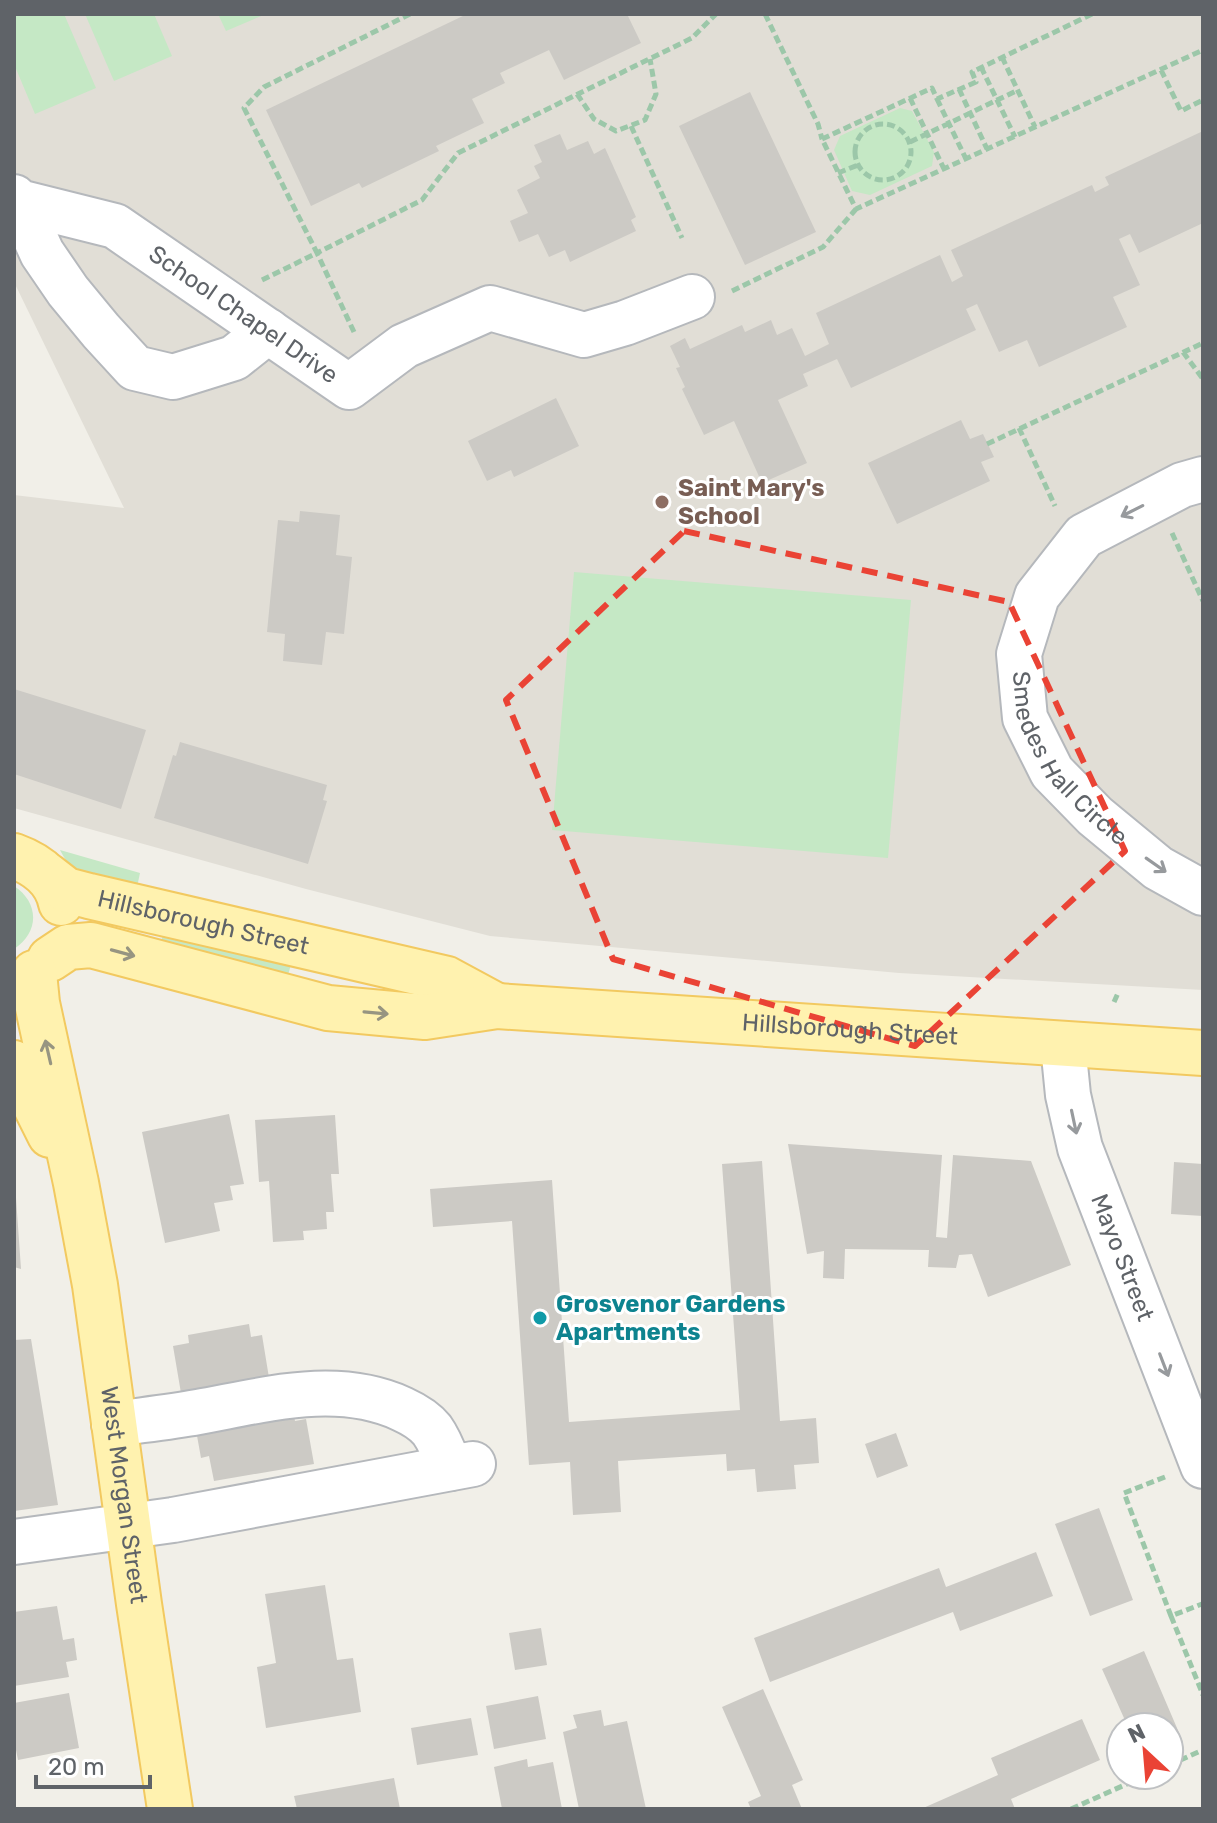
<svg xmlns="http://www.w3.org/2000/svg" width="1217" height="1823" font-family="Rubik,sans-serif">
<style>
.education{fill:#e1ded6}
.green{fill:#c5e8c5}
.building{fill:#cccac5}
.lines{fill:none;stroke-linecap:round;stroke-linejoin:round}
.minor-casing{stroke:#b5b8bc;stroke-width:48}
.major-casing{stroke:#f2c960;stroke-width:48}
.path{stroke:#9cc7a9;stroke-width:5;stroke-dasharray:8 4;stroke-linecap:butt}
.minor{stroke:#fff;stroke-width:44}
.major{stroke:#fff2af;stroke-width:44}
.oneway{stroke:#979a9d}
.oneway2{stroke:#979581}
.marked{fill:none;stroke:#ea4335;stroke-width:6;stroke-dasharray:16 10;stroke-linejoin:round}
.education-dot{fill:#8d6e63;stroke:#fff;stroke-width:3}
.culture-dot{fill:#0f9aa8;stroke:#fff;stroke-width:3}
.labels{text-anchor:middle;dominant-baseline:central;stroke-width:6;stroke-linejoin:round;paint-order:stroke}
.street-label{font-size:24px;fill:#5f6368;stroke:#fff}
.education-label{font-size:24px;font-weight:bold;fill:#785e54;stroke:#fff;text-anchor:start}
.culture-label{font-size:24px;font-weight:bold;fill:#0d838f;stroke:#fff;text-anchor:start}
</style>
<rect width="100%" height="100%" fill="#f1efe8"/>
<path class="education" d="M14 14H1203V990L899 973 490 936 306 889 14 808V495L124 508 14 282Z"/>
<path class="green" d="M14 14H64L96 88 35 114 14 64Z
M85 14H154L172 56 114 81Z
M218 14H266L226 31Z
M900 108 912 111 934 152 932 166 870 195 852 191 834 150 840 136Z
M574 572 911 600 888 858 552 830Z
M60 850 140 873 136 892C104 883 76 883 60 850Z
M14 886C40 903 39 933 14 949Z
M166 927 292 961 288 975 160 944Z"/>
<path class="building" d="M465 14H627L641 43 564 80 549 50 500 73 505 83 472 99 484 123 436 146 439 151 362 188 359 183 311 206 266 110 465 15Z
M750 92 816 232 745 265 679 126Z
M1203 131V223L1139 253 1130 234 1119 239 1140 285 1113 297 1127 327 1039 367 1027 340 999 352 977 304 966 309 976 330 851 388 837 359 803 374 808 386 778 400 807 463 762 483 734 421 704 435 682 389 685 387 676 368 680 367 670 346 685 338 690 349 742 325 745 332 771 320 777 335 792 328 805 356 829 344 816 313 940 255 952 282 963 276 951 250 1092 185 1095 192 1109 185 1105 177Z
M560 134 567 150 588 141 594 154 605 148 636 217 631 220 636 231 570 262 565 250 549 257 538 234 519 242 510 221 528 213 517 190 540 178 534 166 542 162 534 145Z
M556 398 579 446 514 477 511 470 487 481 468 441Z
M961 420 970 439 983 434 994 457 981 462 990 481 897 524 868 463Z
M300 511 340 515 336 555 352 557 344 634 326 632 322 665 283 661 285 634 267 632 278 520 299 522Z
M14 689 146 730 121 809 14 774Z
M180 742 327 785 323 800 327 801 308 864 154 818 173 755 176 756Z
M229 1114 244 1184 230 1186 233 1200 214 1203 220 1231 165 1243 142 1132Z
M335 1115 339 1174H331L334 1212H326L327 1229 303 1231 304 1240 273 1242 269 1181 259 1182 255 1120Z
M788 1144 942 1155 936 1237 947 1238 953 1155 1031 1161 1071 1265 988 1297 972 1254 959 1255 956 1268 928 1267 929 1250 845 1249 844 1279 823 1278 824 1251 807 1254Z
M762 1161 780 1421 816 1418 819 1463 794 1465 796 1489 757 1492 755 1469 727 1471 726 1454 618 1461 621 1512 573 1515 570 1462 529 1465 512 1221 433 1227 430 1189 552 1180 569 1422 740 1410 722 1164Z
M1174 1162 1203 1164V1216L1171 1214Z
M16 1198 21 1269 14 1267V1199Z
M249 1324 251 1337 262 1335 271 1390 182 1399 173 1346 189 1343 188 1335Z
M31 1339 58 1505 14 1511V1340Z
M291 1402 295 1421 306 1419 314 1464 214 1481 209 1456 201 1458 194 1419Z
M896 1433 908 1466 877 1478 865 1444Z
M1099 1508 1133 1600 1090 1616 1055 1524Z
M1036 1552 1053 1596 960 1631 953 1612 770 1682 754 1638 939 1568 946 1587Z
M325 1585 337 1660 353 1658 361 1712 266 1728 257 1667 276 1663 265 1594Z
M57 1606 63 1640 74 1638 77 1660 66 1662 69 1677 14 1686V1612Z
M541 1628 547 1665 515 1670 509 1633Z
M1144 1651 1183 1742 1169 1748V1727H1128L1102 1669Z
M763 1689 803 1780 792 1785 802 1809H751L748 1802 761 1796 722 1707Z
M69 1693 79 1748 18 1760 14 1740V1703Z
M538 1696 546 1739 494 1749 486 1706Z
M601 1710 604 1726 627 1721 646 1809H579L563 1732 577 1728 573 1715Z
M471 1718 478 1755 417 1765 411 1728Z
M1082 1719 1100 1760 1011 1799 1015 1809H921L998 1775 991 1758Z
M527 1759 528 1767 553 1762 562 1809H502L494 1767Z
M394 1778 400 1809H297L294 1796Z"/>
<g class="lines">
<defs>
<g id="minor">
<path id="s1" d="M14 197 19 202 115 226 349 387 404 346 490 308 584 335 625 323 692 297"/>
<path d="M19 202 42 253 68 291 101 331 135 368 173 377 234 358 268 331"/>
<path id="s2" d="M1203 479 1182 485 1084 536 1037 596 1019 654 1025 718 1052 772 1095 816 1158 868 1203 893"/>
<path id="s3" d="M1063 1045 1068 1095 1080 1148 1203 1466"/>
<path d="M114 1424C142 1420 170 1417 198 1412 265 1400 337 1379 402 1409 413 1414 424 1420 432 1430 440 1441 445 1455 450 1468"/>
<path d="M14 1542 173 1520 473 1464"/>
</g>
<g id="major">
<path d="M14 856C36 864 56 878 61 903"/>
<path id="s4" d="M48 876 66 890 89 896 447 979 497 1006"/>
<path id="s5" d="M50 959 68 947 91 945 328 1008 425 1017 497 1006 1203 1053"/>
<path id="s6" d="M34 973 37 1003 76 1183 95 1285 139 1604 170 1809"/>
<path d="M14 1063 50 1135"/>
</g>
</defs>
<use href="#minor" class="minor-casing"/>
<use href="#major" class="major-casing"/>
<path class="path" d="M765 14 818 124 822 139
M1092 14 972 72 976 82 937 99 932 88 822 139 856 209 1203 50
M1002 57 1035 127
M981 67 1015 137
M1161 70 1181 111 1203 100
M959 89 987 149
M577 94 594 119 616 131 645 120 656 94 650 59
M910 98 944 169
M937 99 966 159
M855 152a28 28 0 1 1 56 0a28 28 0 1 1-56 0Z
M631 126 682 238
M910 142 1018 90
M838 173 858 165
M262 280 317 253 244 108 264 87 410 14
M732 291 823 247 856 209
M354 332 317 253 422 200 458 153 692 38 716 14
M1183 352 1203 379
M1019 428 1055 506
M987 444 1203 343
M1172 533 1203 601
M1114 1002 1118 993
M1165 1477 1124 1493 1171 1616 1202 1604
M1171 1616 1203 1695
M1169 1765 1203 1750
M1071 1809 1147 1775"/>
<use href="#minor" class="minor"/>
<use href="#major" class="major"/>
</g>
<defs><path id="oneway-shaft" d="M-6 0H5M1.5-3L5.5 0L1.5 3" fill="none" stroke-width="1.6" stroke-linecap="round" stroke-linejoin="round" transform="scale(2)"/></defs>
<g class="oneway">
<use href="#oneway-shaft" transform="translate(1132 511) rotate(153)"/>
<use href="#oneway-shaft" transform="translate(1156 865) rotate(35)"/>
<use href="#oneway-shaft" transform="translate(1074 1122) rotate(78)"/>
<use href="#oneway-shaft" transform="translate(1164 1365) rotate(69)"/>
</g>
<g class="oneway2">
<use href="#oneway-shaft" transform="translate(123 953) rotate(15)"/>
<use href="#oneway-shaft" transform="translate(376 1013) rotate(5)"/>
<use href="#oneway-shaft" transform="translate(48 1052) rotate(-103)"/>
</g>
<path class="marked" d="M684 531 1009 602 1125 851 915 1046 613 959 506 700Z"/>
<circle class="education-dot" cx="662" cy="502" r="8"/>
<circle class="culture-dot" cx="540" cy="1318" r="8"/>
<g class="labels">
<g class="street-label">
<text stroke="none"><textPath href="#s1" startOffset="262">School Chapel Drive</textPath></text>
<text stroke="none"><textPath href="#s2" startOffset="390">Smedes Hall Circle</textPath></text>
<text stroke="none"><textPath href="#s4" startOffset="164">Hillsborough Street</textPath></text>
<text stroke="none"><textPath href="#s5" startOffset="814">Hillsborough Street</textPath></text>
<text stroke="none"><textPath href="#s3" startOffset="222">Mayo Street</textPath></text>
<text stroke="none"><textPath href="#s6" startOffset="530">West Morgan Street</textPath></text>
</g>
<g class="education-label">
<text x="678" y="488">Saint Mary's<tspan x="678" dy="28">School</tspan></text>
</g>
<g class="culture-label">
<text x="556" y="1304">Grosvenor Gardens<tspan x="556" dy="28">Apartments</tspan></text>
</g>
</g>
<rect width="1217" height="1823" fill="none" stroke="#5f6368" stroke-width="32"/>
<g transform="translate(1145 1751) rotate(334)"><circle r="38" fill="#ffffff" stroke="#bfc1c3" stroke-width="2"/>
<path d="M0-6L14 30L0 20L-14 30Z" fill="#ea4335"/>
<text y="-12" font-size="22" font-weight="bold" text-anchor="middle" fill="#5f6368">N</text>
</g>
<path d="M36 1775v12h114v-12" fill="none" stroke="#5f6368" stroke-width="4"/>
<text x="48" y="1775" font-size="24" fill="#5f6368" stroke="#ffffff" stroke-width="6" paint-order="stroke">20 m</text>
</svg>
